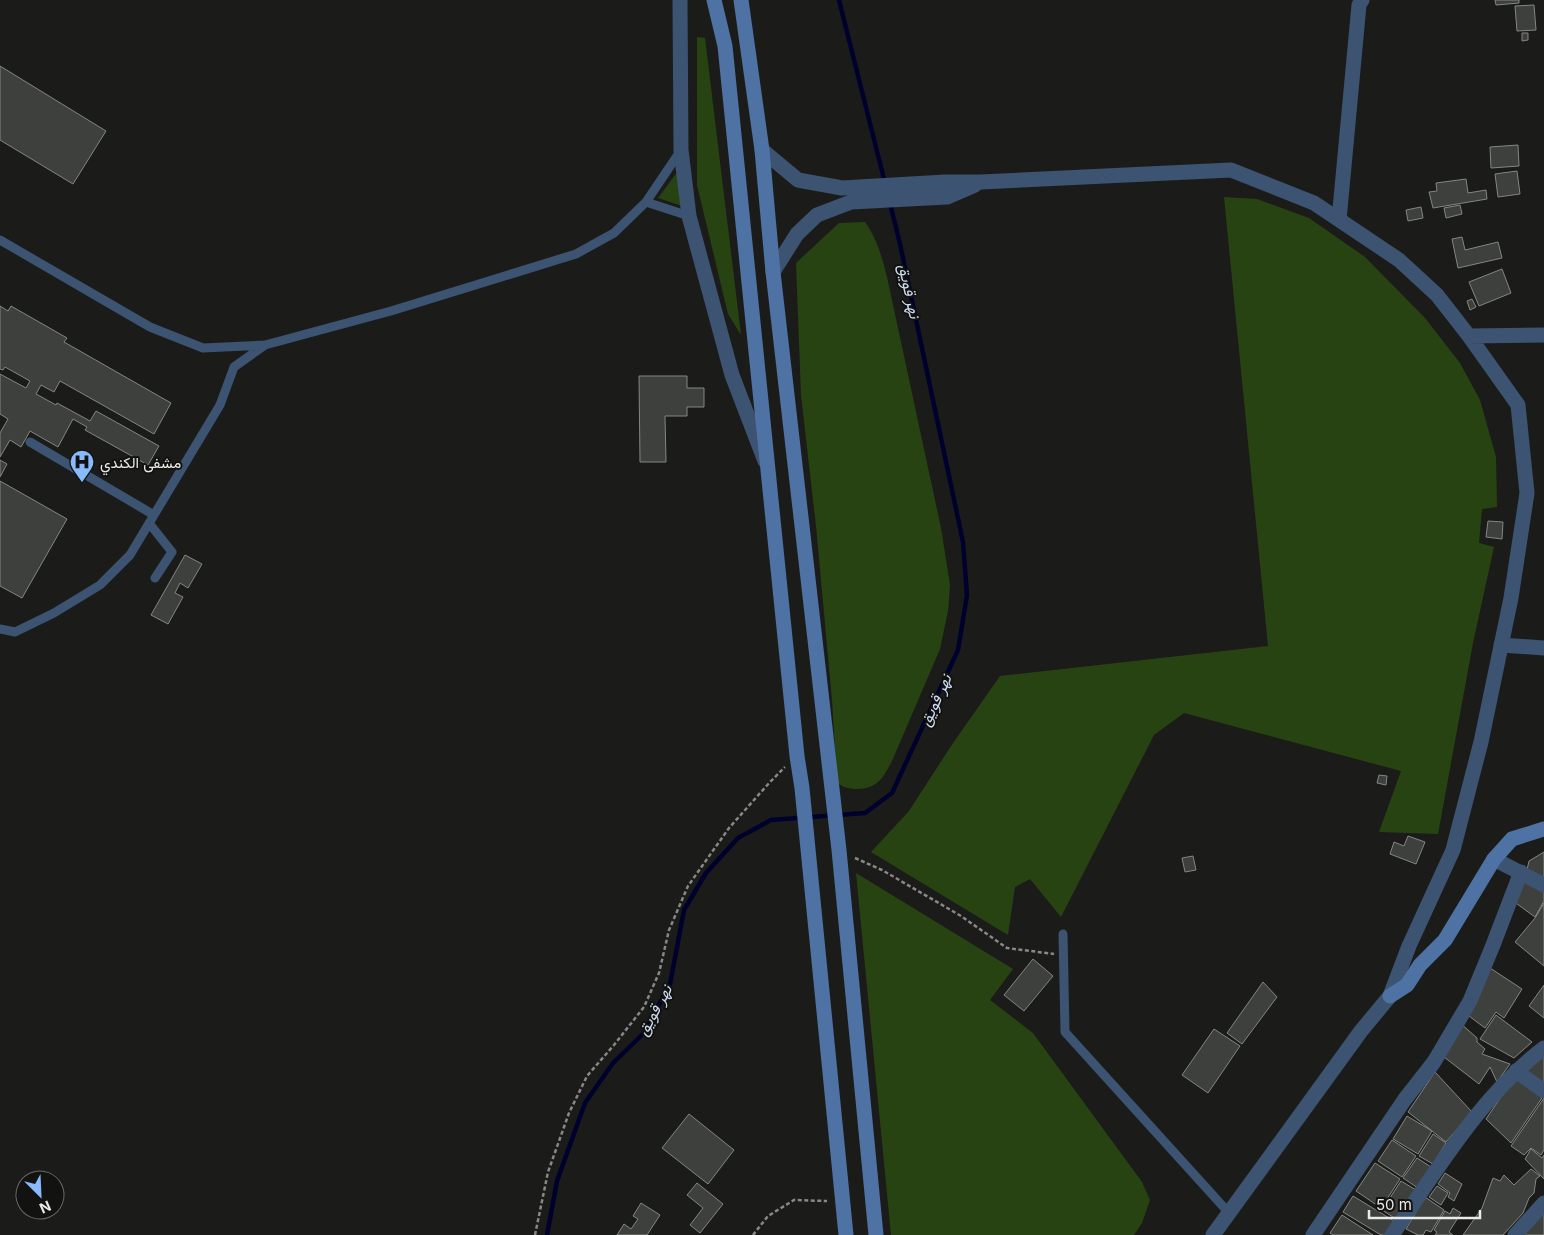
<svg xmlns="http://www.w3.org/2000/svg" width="1544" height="1235" font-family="Inter,Vazirmatn,sans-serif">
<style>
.green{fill:#284312}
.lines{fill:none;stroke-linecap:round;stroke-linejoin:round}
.stream{stroke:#00002c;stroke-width:4.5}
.building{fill:#3e403d;stroke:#848683}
.path{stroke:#888987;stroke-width:2.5;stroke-dasharray:4 2.5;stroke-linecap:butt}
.lane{stroke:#3c5372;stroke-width:9}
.street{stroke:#3c5372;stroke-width:15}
.secondary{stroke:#4d72a3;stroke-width:15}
.labels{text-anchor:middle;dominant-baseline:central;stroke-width:4;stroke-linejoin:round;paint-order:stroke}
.poi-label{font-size:15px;fill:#e9eae9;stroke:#121311;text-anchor:start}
.water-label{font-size:16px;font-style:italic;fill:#cbdaee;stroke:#121311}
</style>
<rect width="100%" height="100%" fill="#1b1c1a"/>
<path class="green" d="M697 37 705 38 741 335 728 314 697 185Z
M678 171 682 206 658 198Z
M1224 197 1257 199 1309 218 1365 257 1425 318 1460 363 1480 400 1496 457 1497 507 1482 509 1479 543 1494 547 1473 643 1438 834 1379 832 1401 771 1184 713 1154 735 1061 917 1030 879 1015 887 1008 935 871 852 909 811 951 746 1000 676 1268 646Z
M865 222C877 239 882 257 887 277L941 528 950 585 948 611 940 649 892 761C883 778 878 788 858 789 850 789 845 788 839 784L837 780 832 700 816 526 801 395 796 263 839 223Z
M856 873 1013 969 990 1000 1033 1033 1142 1182 1150 1200 1142 1223 1134 1235H891Z"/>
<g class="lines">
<path class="stream" d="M839 0 885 183
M547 1235 557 1181 585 1103 613 1063 644 1033 670 984 684 910 706 873 738 838 771 820 865 813 892 793 958 650 967 595 963 542 900 244 890 203"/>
</g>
<path class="building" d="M1495 0H1519V3L1496 5Z
M1534 5 1536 30 1517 31 1515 6Z
M1522 33H1528V40L1522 41Z
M0 66 106 131 73 184 0 140Z
M1518 145 1519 166 1491 168 1490 147Z
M1517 171 1520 194 1498 197 1495 174Z
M1466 179 1468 193 1486 190 1487 199 1433 208 1429 192 1437 191 1436 183Z
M1460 205 1462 214 1446 218 1444 208Z
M1421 207 1423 218 1408 221 1406 210Z
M1462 237 1465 250 1498 242 1502 258 1458 268 1452 239Z
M1502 269 1511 293 1479 306 1469 282Z
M1472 299 1476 307 1470 310 1467 301Z
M0 306 8 311 11 306 67 338 64 342 171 403 154 434 60 381 54 392 41 385 36 394 56 405 57 403 90 421 96 411 159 446 148 465 85 430 87 427 73 419 58 447 30 431 21 447 10 440 0 457V433L8 419 0 414V374L26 388 30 381 5 367 3 370 0 369Z
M639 376H687V388H704V407H687V416H665L666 462H640Z
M0 460 7 464 0 477Z
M0 481 67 519 22 598 0 586Z
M1488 521 1503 522 1502 539 1486 537Z
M185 555 202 564 188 588 180 583 175 593 183 597 168 624 151 615Z
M1379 775 1387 776 1386 785 1377 783Z
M1408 836 1425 842 1416 864 1390 854 1394 842 1404 846Z
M1544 852V881L1527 870 1529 861Z
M1193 856 1196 870 1185 872 1182 858Z
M1523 875 1544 888V901L1535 917 1513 901Z
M1544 903V966L1515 942 1535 918Z
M1033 959 1053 976 1024 1011 1004 995Z
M1490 968 1522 989 1504 1018 1496 1012 1485 1028 1465 1013Z
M1263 982 1277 997 1242 1044 1227 1033Z
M1544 985V1018L1529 1006Z
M1496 1015 1532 1042 1514 1058 1480 1039Z
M1460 1023 1477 1038V1042L1485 1049 1482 1054 1510 1064 1497 1082 1490 1067 1479 1084 1444 1057Z
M1214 1029 1240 1046 1208 1093 1182 1075Z
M1544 1052V1085L1524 1068Z
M1435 1072 1472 1112 1446 1142 1408 1112Z
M1516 1075 1544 1095 1511 1143 1486 1119Z
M1544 1098V1150L1541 1155 1531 1148 1524 1155 1511 1146Z
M689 1114 734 1150 708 1184 662 1148Z
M1407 1116 1432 1131 1418 1154 1393 1139Z
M1433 1134 1446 1143 1433 1164 1419 1156Z
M1392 1140 1416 1156 1402 1177 1378 1161Z
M1531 1149 1542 1158 1544 1155V1179L1525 1159Z
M1417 1158 1431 1167 1418 1188 1403 1178Z
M1375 1163 1400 1179 1381 1208 1356 1191Z
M1531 1169 1540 1176 1536 1179 1534 1193 1529 1198 1523 1213 1503 1235H1463L1482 1208 1493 1178 1500 1181 1504 1175 1514 1185Z
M1445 1173 1462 1184 1454 1201 1448 1197 1450 1193 1438 1184Z
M1401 1181 1416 1190 1396 1219 1382 1210Z
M697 1183 723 1204 700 1233 690 1225 703 1208 687 1195Z
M1437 1186 1448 1193 1441 1205 1429 1197Z
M1353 1196 1394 1221 1386 1235H1381L1343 1212Z
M1425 1197 1444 1210 1431 1232 1426 1230 1423 1235H1418L1406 1229Z
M641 1203 660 1215 647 1235H617L624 1224 631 1229 638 1219 633 1216Z
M1453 1208 1461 1213 1449 1232 1453 1235H1435L1437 1232 1434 1230 1445 1211 1450 1214Z
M1544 1212V1235H1523Z
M1342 1215 1373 1235H1333L1330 1233Z"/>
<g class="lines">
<path class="path" d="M855 858 882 870 961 916 1007 948 1054 954
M535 1235 548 1172 569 1113 587 1076 614 1045 644 1007 659 973 669 930 688 886 729 828 770 782 785 767
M753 1235 768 1216 794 1200 827 1201"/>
<path class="lane" d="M646 202 689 216
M0 240 150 327 203 348 265 345 391 311 576 254 614 233 646 202 681 150
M30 442 154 515
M149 523 172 552 155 578
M0 629 15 632 54 613 100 585 130 555 220 405 234 367 265 345
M1063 934 1065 1032 1229 1213"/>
<path class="street" d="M680 0 681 150 689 216 732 375 765 461
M762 150 798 180 842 188 945 182H981L1231 170 1314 203 1399 260 1437 295 1469 336 1518 405 1527 493 1511 598 1481 742 1453 850 1409 946 1390 996 1361 1031 1213 1235
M1339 220 1359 5 1362 0
M773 272 797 234 817 215 851 202 947 197 975 185
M1469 336 1544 335
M1501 645 1544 648
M1494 859 1544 885
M1516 1071 1544 1091
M1313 1235 1405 1099 1434 1062 1470 1001 1493 945 1521 872
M1392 1235C1436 1172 1482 1094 1544 1048
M1515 1235 1544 1203"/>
<path class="secondary" d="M714 0 725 46 797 756 802 788 846 1235
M741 0 762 150 773 272 839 850 876 1235
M1390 996 1407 985 1420 965 1445 940 1494 859 1512 839 1544 829"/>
</g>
<defs>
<symbol id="hospital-pin" viewBox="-11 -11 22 30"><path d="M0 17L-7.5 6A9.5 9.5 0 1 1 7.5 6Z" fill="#88bafc" stroke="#121311"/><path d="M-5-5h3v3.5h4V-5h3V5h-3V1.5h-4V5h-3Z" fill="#111"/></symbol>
</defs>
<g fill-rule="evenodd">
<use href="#hospital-pin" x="68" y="448" width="28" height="38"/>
</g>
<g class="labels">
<g class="poi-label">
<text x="100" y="462">مشفى الكندي</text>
</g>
<g class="water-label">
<text transform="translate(910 291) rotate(78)">نهر قويق</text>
<text transform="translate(935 700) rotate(-65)">نهر قويق</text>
<text transform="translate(654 1010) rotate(-61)">نهر قويق</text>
</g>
</g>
<g transform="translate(40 1195) rotate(156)"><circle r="24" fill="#121311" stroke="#686967"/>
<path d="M0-4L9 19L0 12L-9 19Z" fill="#88bafc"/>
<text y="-8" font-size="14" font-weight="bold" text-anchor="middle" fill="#e9eae9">N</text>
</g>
<path d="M1369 1210v8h111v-8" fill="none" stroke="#e9eae9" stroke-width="2.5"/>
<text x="1376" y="1210" font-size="15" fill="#e9eae9" stroke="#121311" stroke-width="4" paint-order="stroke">50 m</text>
</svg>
